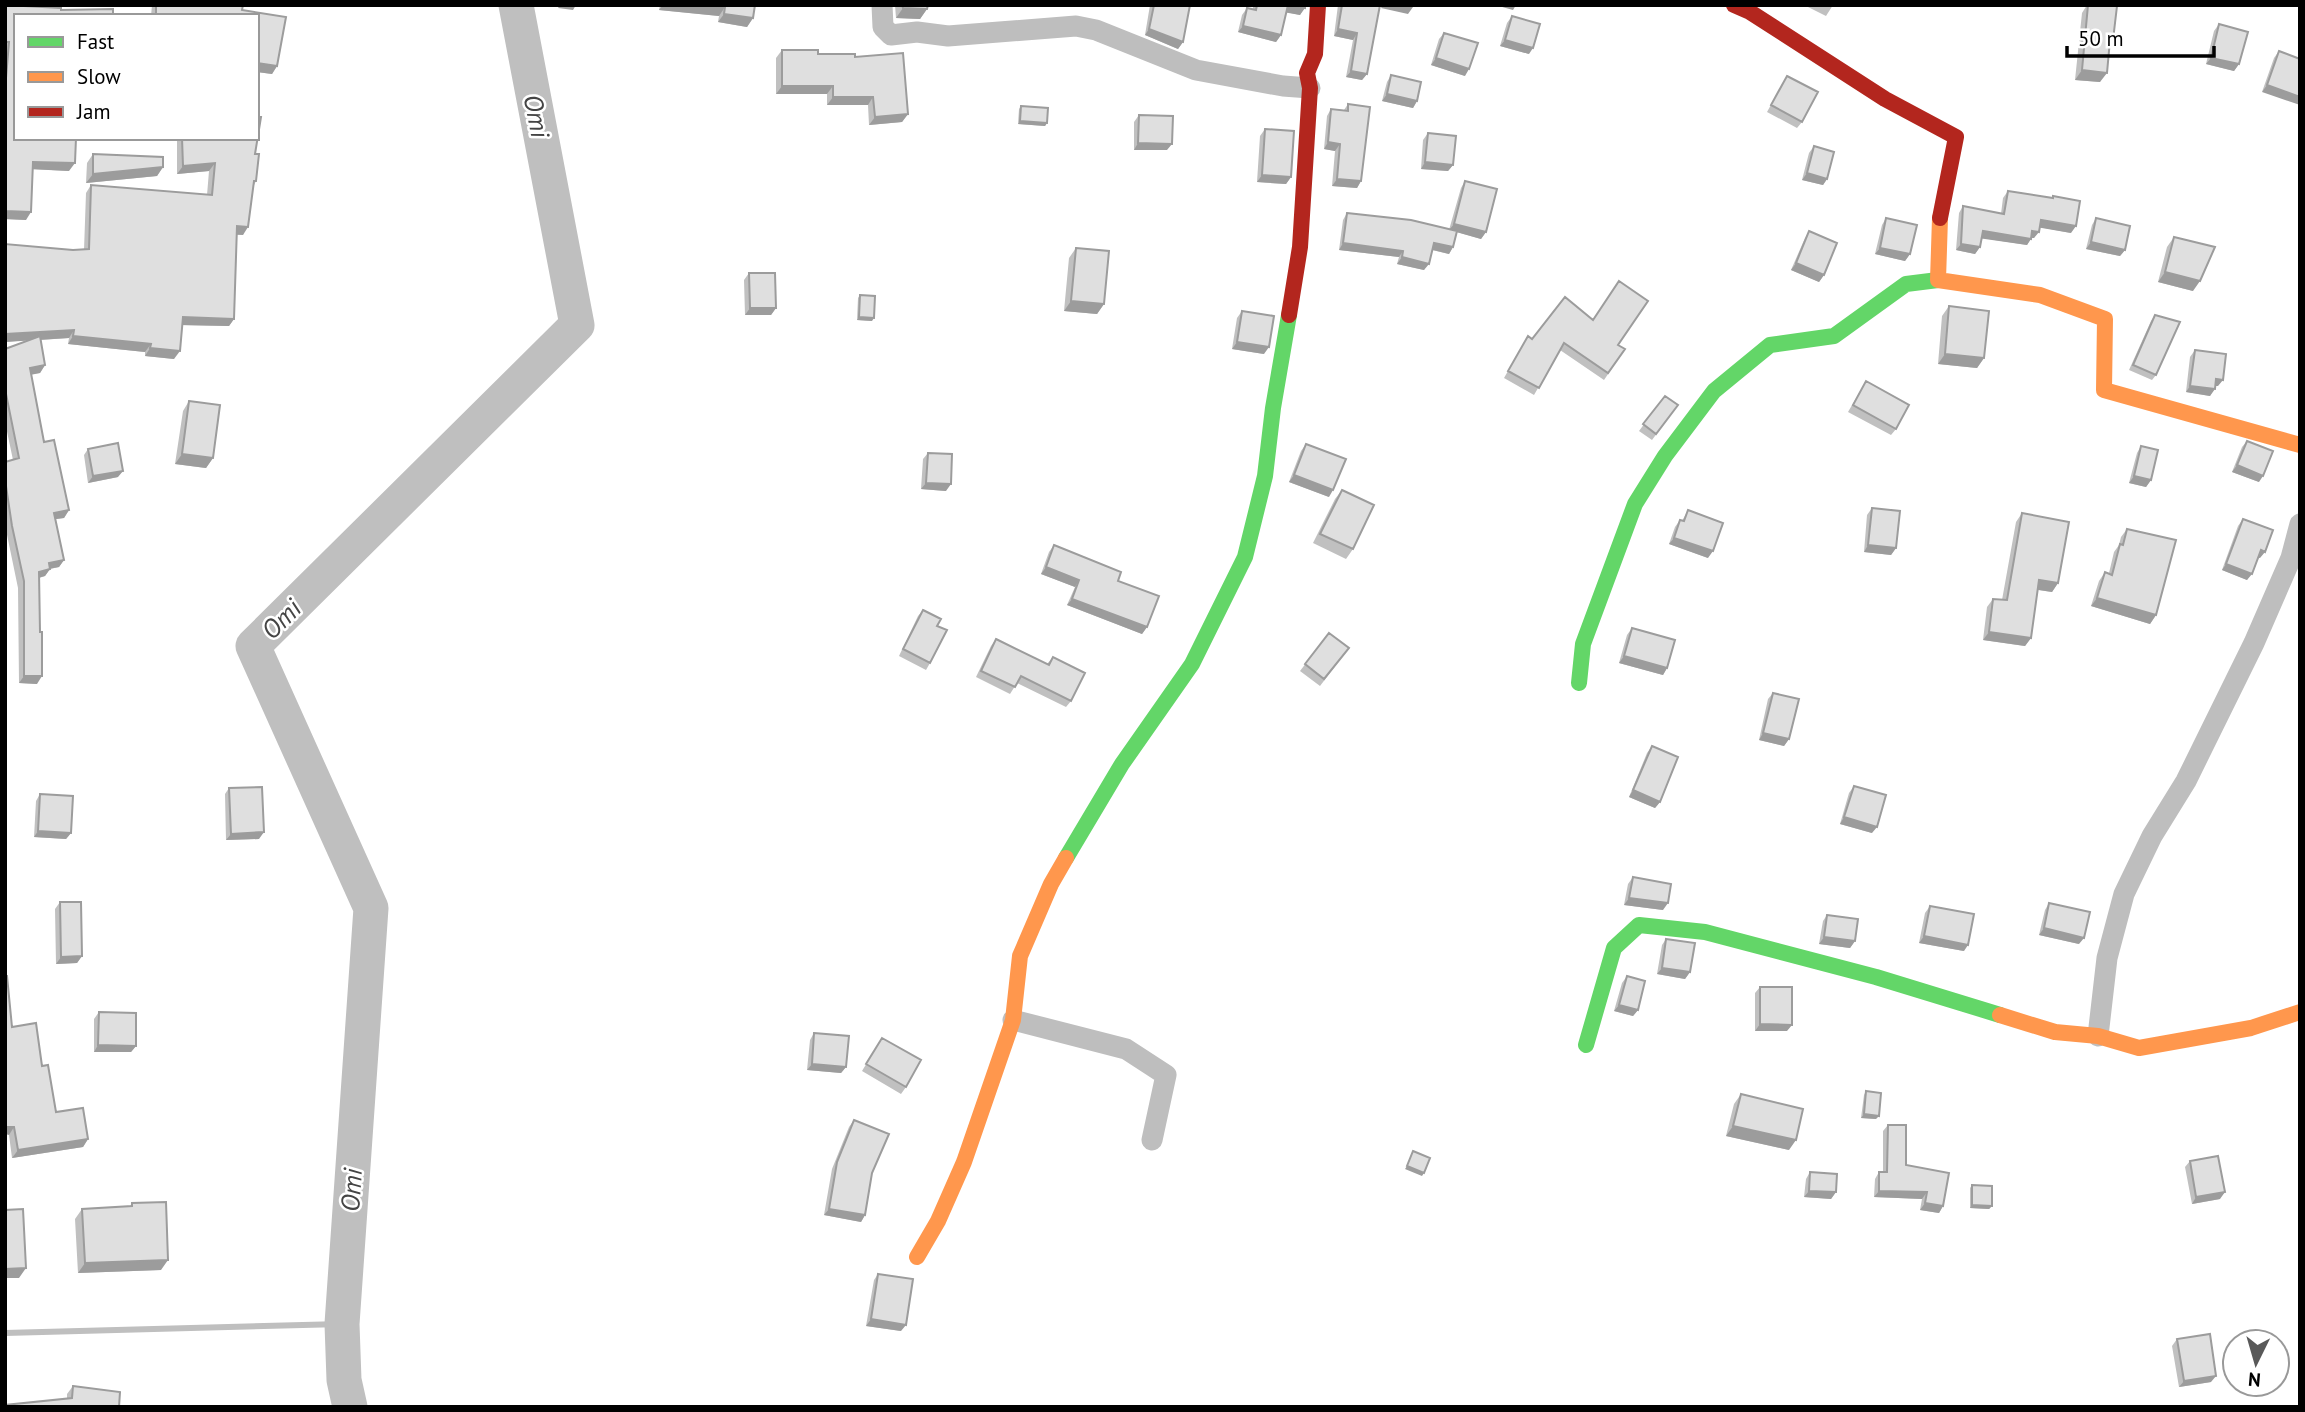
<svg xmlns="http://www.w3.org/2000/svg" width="2305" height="1412" font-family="'PT Sans',sans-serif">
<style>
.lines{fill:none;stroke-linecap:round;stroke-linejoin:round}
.stream{stroke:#bfbfbf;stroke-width:6}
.river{stroke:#bfbfbf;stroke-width:35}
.street{stroke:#bebebe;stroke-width:21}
.fast{stroke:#63d668;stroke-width:16}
.slow{stroke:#ff974d;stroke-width:16}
.jam{stroke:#b3261e;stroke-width:16}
.wall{fill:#c0c0c0}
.shaded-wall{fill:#9c9c9c}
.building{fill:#dfdfdf;stroke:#9c9c9c;stroke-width:2}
.labels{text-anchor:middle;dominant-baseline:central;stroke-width:5;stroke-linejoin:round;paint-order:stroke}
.water-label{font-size:26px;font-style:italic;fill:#444;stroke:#fff}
</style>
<rect width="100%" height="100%" fill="#fff"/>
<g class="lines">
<path class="stream" d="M5 1333 342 1324"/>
<path class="river" d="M350 1407 344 1380 342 1324 371 908 253 646 577 325 516 5"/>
<path class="street" d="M882 5 883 27 891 35 917 32 948 36 1076 26 1096 30 1196 70 1283 86 1310 88
M1013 1020 1126 1049 1166 1075 1152 1140
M2098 1036 2107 958 2124 894 2152 836 2186 781 2254 643 2291 558 2300 524"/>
<path class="fast" d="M1579 683 1583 644 1635 504 1665 456 1714 391 1770 345 1834 336 1906 284 1938 280
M1066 858 1122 764 1192 664 1245 557 1265 476 1273 408 1289 315
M1586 1045 1614 948 1639 925 1705 932 1876 977 2000 1015"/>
<path class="slow" d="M1940 218 1938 280 2040 295 2105 319 2104 390 2300 445
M2000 1015 2055 1032 2098 1036 2139 1048 2251 1028 2300 1012
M917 1257 938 1221 964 1162 1013 1020 1020 956 1051 884 1066 858"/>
<path class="jam" d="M1734 5 1750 12 1885 99 1956 137 1940 218
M1289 315 1300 247 1310 88 1307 73 1315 54 1318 5"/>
</g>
<path class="wall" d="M5 5 16 16V138L69 171 33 169 26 220 5 219Z
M152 5H243L242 10 286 17 277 66 272 74 257 72V16H151Z
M660 5H755L753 18 747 27 718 22 719 16 659 10Z
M895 5H928L927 9 920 19 896 18Z
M1150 5H1190L1183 42 1178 49 1145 35Z
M1253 5H1305L1300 15 1286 12 1281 35 1276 42 1238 32 1242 15 1247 8 1253 9Z
M1338 5H1380L1367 74 1362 80 1346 77 1353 40 1334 36Z
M1804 5H1833L1826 16Z
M2087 5H2107L2110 46 2100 82 2075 80 2082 13Z
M1512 16 1529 54 1500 46 1507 23Z
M2219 24 2239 64 2234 71 2206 64 2214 31Z
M1444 33 1465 76 1431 65 1439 39Z
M782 50 855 57 908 114 902 122 869 125 868 105H827V94H776V58Z
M2279 51 2300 59 2262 92 2274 58Z
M1391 75 1417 101 1413 108 1382 101 1387 82Z
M1787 76 1802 122 1797 128 1767 112Z
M1348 104 1361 181 1357 188 1332 186 1335 151 1324 149 1327 116 1331 109 1344 110Z
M1021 106 1047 123 1045 126 1018 124 1019 109Z
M1139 115 1167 150H1134V122Z
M1265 129 1291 177 1286 184 1257 182 1260 136Z
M1428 133 1453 165 1448 171 1421 169 1423 140Z
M177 138H257L255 154 256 181 254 185 243 235H237L234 319 229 326 182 325 174 359 145 356V352L68 344 69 338 40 340 45 365 40 373 31 374 44 442 69 510 64 518 55 519 64 560 59 567 50 569 45 576 39 578 37 684 19 683 18 588 5 525V462L13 460 5 422V349L29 340 5 342V244L73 250H84L86 193 91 185 207 195 209 171 177 174Z
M1814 146 1827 179 1823 185 1802 180 1809 153Z
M93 154 163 167 157 176 86 183 87 163Z
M1465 181 1486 232 1481 239 1457 232 1453 247 1449 254 1432 250 1424 270 1397 264 1399 257 1339 250 1343 220 1347 213 1449 230 1461 188Z
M2008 191 2052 198 2053 196 2071 233 2039 227 2034 238H2031L2027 245 1982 238 1980 247 1975 254 1956 250 1959 213 1963 206 2001 214 2003 198Z
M1886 218 1910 254 1905 261 1875 254 1882 225Z
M2096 218 2125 250 2120 256 2086 249 2092 225Z
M1809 231 1824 275 1819 282 1791 270 1805 238Z
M2174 237 2193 291 2158 282 2167 247Z
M1076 248 1104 304 1097 314 1064 311 1069 258Z
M749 273 776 308 771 315H745L744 280Z
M860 295 872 321 857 320 858 298Z
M1949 306 1984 358 1977 368 1938 364 1942 316Z
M1242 311 1264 354 1232 349 1237 318Z
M2155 315 2156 375 2152 380 2129 370 2151 321Z
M1593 320 1618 345 1625 349 1604 380 1560 350 1534 395 1504 378 1528 336 1532 339Z
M2195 350 2218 386H2215L2210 396 2186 392 2190 357Z
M1866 381 1896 429 1891 435 1848 412Z
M1665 396 1678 405 1652 440 1639 431Z
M189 401 213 458 206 468 175 464 183 411Z
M2247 441 2259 482 2232 472 2242 447Z
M1306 444 1329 497 1289 482 1301 451Z
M2141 446 2151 480 2146 487 2129 483 2137 453Z
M88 449 118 477 88 483 84 455Z
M928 453 946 491 921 489 923 459Z
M1342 490 1353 549 1346 559 1313 543 1335 499Z
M1872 508 1896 548 1891 555 1864 552 1867 515Z
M1688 510 1708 558 1669 544 1675 527 1680 520 1682 521Z
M2022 513 2058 583 2052 592 2038 590 2031 638 2025 646 1983 640 1987 607 1993 599 2002 600 2016 522Z
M2243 519 2260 558H2258L2247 580 2222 570 2238 526Z
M2127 529 2156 615 2150 624 2091 606 2099 581 2105 572 2109 573 2114 552 2119 545 2121 537Z
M1054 545 1147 627 1142 634 1067 605 1075 587 1041 574 1049 552Z
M923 610 937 626 930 663 926 670 899 656 918 616Z
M1632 628 1667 668 1663 675 1619 663 1627 635Z
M1329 633 1349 648 1320 686 1300 671Z
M996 639 1047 664 1053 657 1071 701 1066 707 1017 683 1010 694 976 677 991 646Z
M1773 693 1789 739 1784 746 1759 740 1768 699Z
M1652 746 1660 802 1655 808 1629 797 1647 753Z
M1854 786 1872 833 1840 824 1849 793Z
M229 788 259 839 226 840 225 794Z
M40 794 71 833 66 839 34 837 36 801Z
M1633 877 1663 910 1624 905 1628 884Z
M60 902 82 956 77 963 56 964 55 909Z
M2049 903 2079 944 2039 935 2045 910Z
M1930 906 1964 951 1919 943 1925 913Z
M1827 915 1855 941 1850 948 1819 944 1823 921Z
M1666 939 1690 972 1685 979 1657 974 1662 945Z
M1627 976 1638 1010 1633 1016 1614 1011 1622 983Z
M1760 987 1787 1031H1755V993Z
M99 1012 136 1046 131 1052H94V1019Z
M12 1027 42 1066 56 1112 88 1139 83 1147 12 1158 9 1135Z
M814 1033 846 1067 841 1073 807 1070 810 1040Z
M882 1038 906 1087 901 1094 862 1071Z
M1866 1091 1876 1119 1861 1118 1864 1095Z
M1741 1094 1789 1150 1726 1136 1734 1104Z
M854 1120 872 1173 865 1215 861 1222 824 1215 832 1169 849 1127Z
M1888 1125 1906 1165 1943 1206 1939 1213 1920 1210 1922 1199 1874 1197 1875 1179 1879 1172H1883V1131Z
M2190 1161 2220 1199 2192 1204 2185 1167Z
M1810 1172 1836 1192 1831 1199 1804 1197 1806 1179Z
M1972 1185 1992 1206 1989 1209 1970 1208V1188Z
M132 1203 161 1270 78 1273 75 1219 82 1209 130 1206Z
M878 1274 901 1331 866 1326 874 1280Z
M2177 1339 2211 1382 2179 1387 2172 1346Z
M73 1386 119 1407 67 1399V1394Z"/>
<path class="shaded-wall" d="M560 5H576L573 10 558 8Z
M582 5H599L597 7Z
M663 5H707L725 7 719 16 659 10Z
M1288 5 1305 8 1300 15 1283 12Z
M1383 5H1403L1413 7 1408 14 1381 8Z
M1495 5H1516L1513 10Z
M903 8 927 9 920 19 896 18Z
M724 14 753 18 747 27 718 22Z
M1243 26 1281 35 1276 42 1238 32Z
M1149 29 1183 42 1178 49 1145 35Z
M1338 29 1357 33 1353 40 1334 36Z
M1505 40 1533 48 1529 54 1500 46Z
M1436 58 1469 69 1465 76 1431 65Z
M2211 58 2239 64 2234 71 2206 64Z
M257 63 277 66 272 74 257 72Z
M2082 70 2107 73 2100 82 2075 80Z
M1351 71 1367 74 1362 80 1346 77Z
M2267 85 2300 97V105L2262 92Z
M782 86H833L827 94H776Z
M1387 94 1417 101 1413 108 1382 101Z
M833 97H873L868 105H827Z
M908 114 902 122 869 125 875 117Z
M1020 121 1047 123 1045 126 1018 124Z
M1328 142 1340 144 1335 151 1324 149Z
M1138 143 1172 144 1167 150H1134Z
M33 162 75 163 69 171 28 169Z
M1425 162 1453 165 1448 171 1421 169Z
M215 163 209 171 177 174 183 166Z
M163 167 157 176 86 183 93 174Z
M1807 173 1827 179 1823 185 1802 180Z
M1262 175 1291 177 1286 184 1257 182Z
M1337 179 1361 181 1357 188 1332 186Z
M5 211 31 212 26 220 5 219Z
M2041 220 2076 226 2071 233 2036 227Z
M1454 224 1486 232 1481 239 1449 230Z
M237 226 248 227 243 235 232 234Z
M1983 231 2031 239 2027 245 1978 238Z
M2032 231 2039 232 2034 238H2028Z
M2091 242 2125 250 2120 256 2086 249Z
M1343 243 1403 251 1399 257 1339 250Z
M1434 243 1453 247 1449 254 1429 249Z
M1961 244 1980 247 1975 254 1956 250Z
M1880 248 1910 254 1905 261 1875 254Z
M1402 257 1429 264 1424 270 1397 264Z
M1796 263 1824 275 1819 282 1791 270Z
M2165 272 2200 281 2193 291 2158 282Z
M1071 301 1104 304 1097 314 1064 311Z
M750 308H776L771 315H745Z
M183 317 234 319 229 326 178 325Z
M859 317 874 318 872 321 857 320Z
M74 330 69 338 5 342V334Z
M73 336 151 344 145 352 68 344Z
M1237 342 1269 347 1264 354 1232 349Z
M150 348 180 351 174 359 145 356Z
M1945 354 1984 358 1977 368 1938 364Z
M45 365 40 373 25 376 30 368Z
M2216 379 2223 380 2218 386H2212Z
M2190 386 2215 389 2210 396 2186 392Z
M182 454 213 458 206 468 175 464Z
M2237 465 2263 476 2259 482 2232 472Z
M123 471 118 477 88 483 93 476Z
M1294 475 1333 490 1329 497 1289 482Z
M2134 476 2151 480 2146 487 2129 483Z
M926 483 951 484 946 491 921 489Z
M69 510 64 518 49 520 54 513Z
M1674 538 1713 551 1708 558 1669 544Z
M1868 545 1896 548 1891 555 1864 552Z
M2261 550 2265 552 2260 558 2256 557Z
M64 560 59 567 43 570 49 563Z
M2226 564 2252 574 2247 580 2222 570Z
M1046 567 1079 580 1075 587 1041 574Z
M50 569 45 576 34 579 39 572Z
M2039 580 2058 583 2052 592 2033 589Z
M2097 598 2156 615 2150 624 2091 606Z
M1072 599 1147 627 1142 634 1067 605Z
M1989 632 2031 638 2025 646 1983 640Z
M1624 656 1667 668 1663 675 1619 663Z
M24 676H42L37 684 19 683Z
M1763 733 1789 739 1784 746 1759 740Z
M1633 790 1660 802 1655 808 1629 797Z
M1844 817 1877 827 1872 833 1840 824Z
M38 831 71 833 66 839 34 837Z
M264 832 259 839 226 840 231 834Z
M1629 898 1668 903 1663 910 1624 905Z
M2044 928 2084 938 2079 944 2039 935Z
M1924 936 1968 945 1964 951 1919 943Z
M1824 937 1855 941 1850 948 1819 944Z
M82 956 77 963 56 964 61 957Z
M1662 968 1690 972 1685 979 1657 974Z
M1619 1005 1638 1010 1633 1016 1614 1011Z
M1760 1024 1792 1025 1787 1031H1755Z
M98 1045 136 1046 131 1052H94Z
M812 1064 846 1067 841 1073 807 1070Z
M1864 1114 1879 1116 1876 1119 1861 1118Z
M1733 1126 1796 1140 1789 1150 1726 1136Z
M5 1127H14L9 1135 5 1134Z
M88 1139 83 1147 12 1158 18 1150Z
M1407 1166 1424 1173 1422 1176 1405 1169Z
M1809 1191 1836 1192 1831 1199 1804 1197Z
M1879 1191 1927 1192 1922 1199 1874 1197Z
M2225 1192 2220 1199 2192 1204 2196 1197Z
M1925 1203 1943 1206 1939 1213 1920 1210Z
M1972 1205 1992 1206 1989 1209 1970 1208Z
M829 1209 865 1215 861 1222 824 1215Z
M168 1260 161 1270 78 1273 85 1263Z
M26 1268 19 1278H5V1269Z
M871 1319 906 1325 901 1331 866 1326Z
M2216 1376 2211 1382 2179 1387 2184 1381Z"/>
<path class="building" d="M5 5 61 8V10L113 9V16H16V138H76L75 163 33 162 31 212 5 211V90L9 42H5Z
M156 5H243L242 10 286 17 277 66 257 63V16H156Z
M707 5H755L753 18 724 14 725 7Z
M902 5H928L927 9 903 8Z
M1154 5H1190L1183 42 1149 29Z
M1257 5H1288L1281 35 1243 26 1247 8 1256 10Z
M1289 5H1305V8Z
M1342 5H1380L1367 74 1351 71 1357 33 1338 29Z
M2088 5 2117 6 2113 40H2110L2107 73 2082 70Z
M1512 16 1540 24 1533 48 1505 40Z
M2219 24 2248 32 2239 64 2211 58Z
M1444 33 1478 43 1469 69 1436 58Z
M782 50H818V54H855V57L903 53 908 114 875 117 873 97H833V86H782Z
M2279 51 2300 59V97L2267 85Z
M1391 75 1421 82 1417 101 1387 94Z
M1787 76 1818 92 1802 122 1771 105Z
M1348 104 1370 107 1361 181 1337 179 1340 144 1328 142 1331 109 1348 111Z
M1021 106 1048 108 1047 123 1020 121Z
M1139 115 1173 116 1172 144 1138 143Z
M257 117H261L255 154H259L256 181H254L248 227 237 226 234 319 183 317 180 351 150 348 151 344 73 336 74 330 5 334V244L73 250 89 249 91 185 212 195 215 163 183 166 182 138H257Z
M1265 129 1294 131 1291 177 1262 175Z
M1428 133 1456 136 1453 165 1425 162Z
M1814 146 1834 152 1827 179 1807 173Z
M93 154 163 157V167L93 174Z
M1465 181 1497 189 1486 232 1454 224Z
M2008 191 2053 198V196L2080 201 2076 226 2041 220 2039 232 2032 231 2031 239 1983 231 1980 247 1961 244 1963 206 2004 214Z
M1347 213 1411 220 1457 231 1453 247 1434 243 1429 264 1402 257 1403 251 1343 243Z
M1886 218 1917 225 1910 254 1880 248Z
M2096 218 2130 226 2125 250 2091 242Z
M1809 231 1837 243 1824 275 1796 263Z
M2174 237 2215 247 2200 281 2165 272Z
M1076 248 1109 251 1104 304 1071 301Z
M749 273H775L776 308H750Z
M1619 281 1648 301 1618 345 1625 349 1608 373 1564 343 1539 388 1508 371 1528 336 1532 339 1565 297 1593 320Z
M860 295 875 296 874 318 859 317Z
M1949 306 1989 311 1984 358 1945 354Z
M1242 311 1274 316 1269 347 1237 342Z
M2155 315 2180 322 2156 375 2133 365Z
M40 336 45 365 30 368 44 442 54 440 69 510 54 513 64 560 49 563 50 569 39 572 40 632H42V676H24V581L12 526 6 486 5 487V462L19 458 5 389V349Z
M2195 350 2226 354 2223 380 2216 379 2215 389 2190 386Z
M1866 381 1909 405 1896 429 1853 405Z
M1665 396 1678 405 1656 434 1643 424Z
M189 401 220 405 213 458 182 454Z
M2247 441 2273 451 2263 476 2237 465Z
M118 443 123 471 93 476 88 449Z
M1306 444 1346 459 1333 490 1294 475Z
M2141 446 2158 450 2151 480 2134 476Z
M928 453 952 454 951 484 926 483Z
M1342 490 1374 505 1353 549 1320 534Z
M1872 508 1900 511 1896 548 1868 545Z
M1688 510 1723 523 1713 551 1674 538 1680 520 1684 521Z
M2022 513 2069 522 2058 583 2039 580 2031 638 1989 632 1993 599 2007 600Z
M2243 519 2273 530 2265 552 2261 550 2252 574 2226 564Z
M2127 529 2176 540 2156 615 2097 598 2105 572 2112 575 2120 544 2123 545Z
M1054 545 1121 572 1118 581 1159 596 1147 627 1072 599 1079 580 1046 567Z
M923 610 941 619 937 626 947 630 930 663 903 649Z
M1632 628 1675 640 1667 668 1624 656Z
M1329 633 1349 648 1324 679 1305 664Z
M996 639 1049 665 1053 657 1085 673 1071 701 1021 676 1015 687 981 671Z
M1773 693 1799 699 1789 739 1763 733Z
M1652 746 1678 757 1660 802 1633 790Z
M1854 786 1886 795 1877 827 1844 817Z
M262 787 264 832 231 834 229 788Z
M40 794 73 796 71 833 38 831Z
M1633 877 1671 884 1668 903 1629 898Z
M60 902H81L82 956 61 957Z
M2049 903 2090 912 2084 938 2044 928Z
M1930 906 1974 914 1968 945 1924 936Z
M1827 915 1858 919 1855 941 1824 937Z
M1666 939 1695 943 1690 972 1662 968Z
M5 976H7L12 1027 36 1023 42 1066 48 1065 56 1112 83 1108 88 1139 18 1150 14 1127H5Z
M1627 976 1645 981 1638 1010 1619 1005Z
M1760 987H1792V1025L1760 1024Z
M99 1012 136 1013V1046L98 1045Z
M814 1033 849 1036 846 1067 812 1064Z
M882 1038 921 1060 906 1087 866 1064Z
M1866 1091 1881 1093 1879 1116 1864 1114Z
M1741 1094 1803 1109 1796 1140 1733 1126Z
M854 1120 889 1134 872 1173 865 1215 829 1209 837 1162Z
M1888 1125H1906V1165L1949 1173 1943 1206 1925 1203 1927 1192 1879 1191V1172H1887Z
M1413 1151 1430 1158 1424 1173 1407 1166Z
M2218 1156 2225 1192 2196 1197 2190 1161Z
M1810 1172 1837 1174 1836 1192 1809 1191Z
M1972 1185 1992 1186V1206L1972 1205Z
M166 1202 168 1260 85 1263 82 1209 132 1206V1203Z
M23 1209 26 1268 5 1269V1210Z
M878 1274 913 1279 906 1325 871 1319Z
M2210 1334 2216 1376 2184 1381 2177 1339Z
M73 1386 120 1392 119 1407H5V1405L72 1398Z"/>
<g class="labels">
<g class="water-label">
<text transform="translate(537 116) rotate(79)">Omi</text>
<text transform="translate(281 619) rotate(-45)">Omi</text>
<text transform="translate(351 1190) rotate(-86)">Omi</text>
</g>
</g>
<rect width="2305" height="1412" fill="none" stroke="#000000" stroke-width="14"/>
<rect x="14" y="14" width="245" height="126" fill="#ffffff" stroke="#999999" stroke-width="2"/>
<rect x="28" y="37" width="35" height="10" fill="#63d668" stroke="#999999" stroke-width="2"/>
<text x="77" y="49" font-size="21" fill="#000000">Fast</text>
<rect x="28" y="72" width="35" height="10" fill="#ff974d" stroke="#999999" stroke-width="2"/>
<text x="77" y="84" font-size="21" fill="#000000">Slow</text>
<rect x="28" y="107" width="35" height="10" fill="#b3261e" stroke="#999999" stroke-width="2"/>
<text x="77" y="119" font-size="21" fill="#000000">Jam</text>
<g transform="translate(2256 1363) rotate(185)"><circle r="33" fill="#ffffff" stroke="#999999" stroke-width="2"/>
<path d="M0-5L12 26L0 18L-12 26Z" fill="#595959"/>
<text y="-10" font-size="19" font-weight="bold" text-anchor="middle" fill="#000000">N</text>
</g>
<path d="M2067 46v10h147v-10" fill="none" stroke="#000000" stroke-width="3.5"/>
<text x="2078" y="46" font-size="21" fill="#000000" stroke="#ffffff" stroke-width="5" paint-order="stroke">50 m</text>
</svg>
